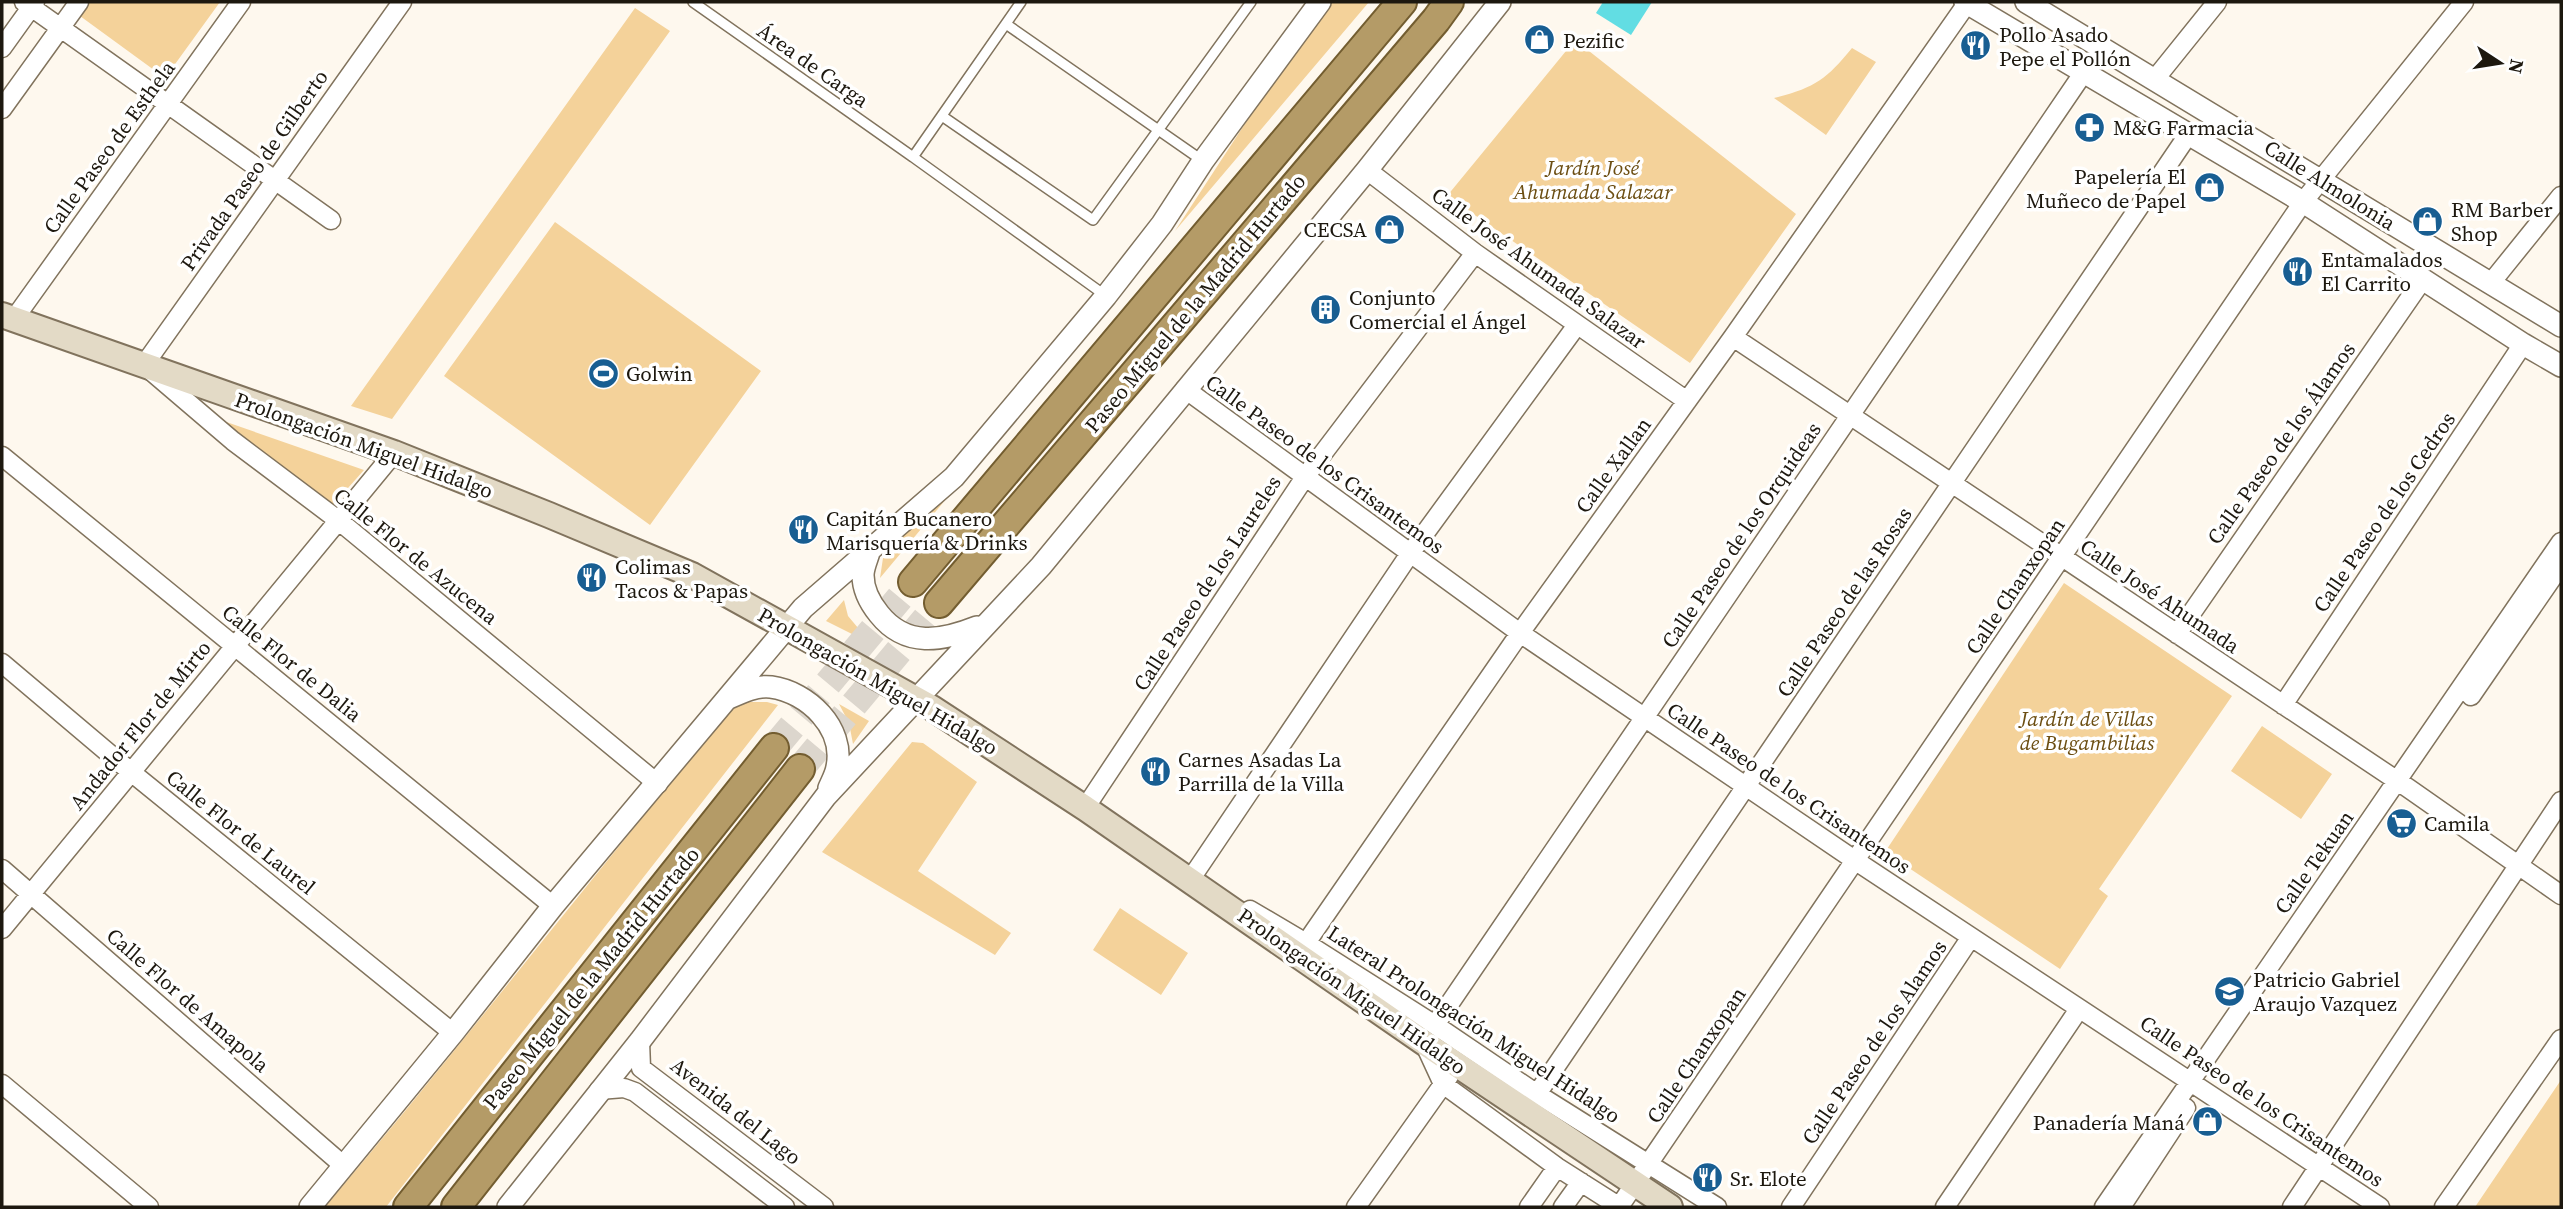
<svg xmlns="http://www.w3.org/2000/svg" width="2563" height="1209" font-family="'Source Serif 4',serif">
<style>
.green{fill:#f4d29a}
.water{fill:#62dde3}
.lines{fill:none;stroke-linecap:round;stroke-linejoin:round}
.trunk-tunnel{stroke:#dcd6cd;stroke-width:28;stroke-dasharray:28 14;stroke-linecap:butt}
.service-casing{stroke:#81735d;stroke-width:12}
.minor-casing{stroke:#81735d;stroke-width:21}
.tertiary-casing{stroke:#81735d;stroke-width:24}
.secondary-casing{stroke:#81735d;stroke-width:28}
.trunk-casing{stroke:#735d30;stroke-width:32}
.service{stroke:#fff;stroke-width:9}
.minor{stroke:#fff;stroke-width:18}
.tertiary{stroke:#fff;stroke-width:21}
.secondary{stroke:#e3dac6;stroke-width:24}
.trunk{stroke:#b49b67;stroke-width:28}
.labels{text-anchor:middle;dominant-baseline:central;stroke-width:7;stroke-linejoin:round;paint-order:stroke}
.poi-label{font-size:21px;fill:#1d180f;stroke:#fff;text-anchor:start}
.street-label{font-size:21px;fill:#1d180f;stroke:#fff}
.park-label{font-size:21px;font-style:italic;fill:#6c4e12;stroke:#fff}
</style>
<rect width="100%" height="100%" fill="#fef8ee"/>
<path class="green" d="M90 2H220L165 78 80 16Z
M1332 2H1369L1175 231 1293 50Z
M635 8 670 31 392 419 351 406Z
M1575 40 1796 214 1690 363 1447 196Z
M1852 48 1876 62 1826 135 1774 98C1814 88 1826 80 1852 48Z
M555 222 761 371 650 525 444 376Z
M212 417 364 470 332 506Z
M947 498 880 578 883 558 887 550Z
M2064 583 2232 696 2099 889 2108 896 2060 969 1885 852Z
M844 600 848 616 864 635 862 639 826 621Z
M748 702H767L778 705 386 1207H325C464 1043 594 873 732 709Z
M839 704 869 721 853 744 849 723Z
M2262 726 2332 774 2301 819 2231 771Z
M912 742 923 743 977 782 918 871 1011 933 995 955 822 852Z
M1120 908 1188 953 1161 995 1093 950Z
M2561 1080V1207H2475Z"/>
<path class="water" d="M1603 2H1652L1631 35 1596 13Z"/>
<g class="lines">
<path class="trunk-tunnel" d="M774 748 913 582
M800 769 939 603"/>
<defs>
<path id="service" d="M693 2 913 157
M1021 2 913 157 1106 296
M1006 24 1203 161
M942 116 1093 220 1251 2"/>
<path id="minor" d="M24 2 331 220
M402 2 144 365 233 441 338 520 658 784
M2 48 35 2
M2155 79 2217 2
M2 109 79 2
M1367 170 1475 253 1687 401
M2490 284 2561 196
M14 319 241 2
M1733 337 2408 788 2561 895
M1185 389 1520 633 1856 861 2380 1207
M2 456 553 906
M2177 634 2423 279
M2 663 131 772 453 1033
M2471 696 2561 565
M2283 705 2523 344
M1085 808 1305 477 1475 253
M2 869 344 1166
M1190 880 1409 555 1577 325
M1250 910 1306 943 1435 1025 1537 1094 1717 1207
M2 929 394 453
M1297 956 1520 633 1733 337 1968 2
M1435 1025 2084 72
M640 1041 641 1068 824 1207
M1425 1045 1443 1084 1557 1167 1620 1207
M2 1084 149 1207
M599 1090 624 1088 635 1092 785 1207
M1537 1094 2188 135
M1356 1207 1449 1076
M1529 1207 1557 1167
M1563 1207 1581 1182
M1619 1207 2303 202 2464 2
M1791 1207 1971 937
M1945 1207 2079 1009
M2104 1207 2561 542
M2121 1207 2186 1108
M2292 1207 2561 801
M2444 1207 2561 1039"/>
<path id="tertiary" d="M1965 2 2303 202 2523 344 2561 366
M2026 2 2561 326
M870 549C868 557 863 567 863 575 863 590 870 603 879 614 906 648 942 641 977 627
M729 698C742 692 757 685 771 687 808 692 845 728 837 767 836 774 832 781 829 788
M310 1207 453 1033 553 906 803 608 954 477 1106 296 1162 224 1203 161 1320 2
M508 1207 640 1041 826 796 1041 566 1367 170 1500 2"/>
<path id="secondary" d="M2 315 394 453 549 515 692 575 932 708 1085 808 1423 1042 1670 1207"/>
<path id="trunk" d="M913 582 1402 2
M939 603 1436 20 1449 2
M408 1207 774 748
M456 1207 800 769"/>
</defs>
<use href="#service" class="service-casing"/>
<use href="#minor" class="minor-casing"/>
<use href="#tertiary" class="tertiary-casing"/>
<use href="#secondary" class="secondary-casing"/>
<use href="#trunk" class="trunk-casing"/>
<use href="#service" class="service"/>
<use href="#minor" class="minor"/>
<use href="#tertiary" class="tertiary"/>
<use href="#secondary" class="secondary"/>
<use href="#trunk" class="trunk"/>
</g>
<defs>
<symbol id="shop-disc" viewBox="-11 -11 22 22"><circle r="9.5" fill="#185e92" stroke="#fff"/><path d="M-5-2.5h2.3a2.7 3.5 0 0 1 5.4 0H5L5.5 6h-11ZM-1.5-2.5h3a1.5 2.3 0 0 0-3 0Z" fill="#fff"/></symbol>
<symbol id="restaurant-disc" viewBox="-11 -11 22 22"><circle r="9.5" fill="#185e92" stroke="#fff"/><path d="M-5-6h1v4h1v-4h1v4h1v-4h1v5L-1.5 .5V6h-2V.5L-5-1ZM5-6V6H3V1.5H1.5Q1.5-4 5-6Z" fill="#fff"/></symbol>
<symbol id="pharmacy-disc" viewBox="-11 -11 22 22"><circle r="9.5" fill="#185e92" stroke="#fff"/><path d="M-2-6h4v4h4v4h-4v4h-4v-4h-4v-4h4Z" fill="#fff"/></symbol>
<symbol id="building-disc" viewBox="-11 -11 22 22"><circle r="9.5" fill="#185e92" stroke="#fff"/><path d="M-4-6H4V6H1V3H-1V6H-4ZM-2.5-4.3h1.7v1.8h-1.7ZM.8-4.3h1.7v1.8H.8ZM-2.5-1h1.7V.8h-1.7ZM.8-1h1.7V.8H.8Z" fill="#fff"/></symbol>
<symbol id="stadium-disc" viewBox="-11 -11 22 22"><circle r="9.5" fill="#185e92" stroke="#fff"/><path d="M0-5a6.5 5 0 1 0 0 10a6.5 5 0 1 0 0-10ZM-3.5-1.8h7v3.6h-7Z" fill="#fff"/></symbol>
<symbol id="supermarket-disc" viewBox="-11 -11 22 22"><circle r="9.5" fill="#185e92" stroke="#fff"/><path d="M-6-5.5h2.5l.6 2H6L4.5 2H-2.5L-4.4-4H-6ZM-1.5 3.2a1.3 1.3 0 1 0 .1 0ZM3 3.2a1.3 1.3 0 1 0 .1 0Z" fill="#fff"/></symbol>
<symbol id="school-disc" viewBox="-11 -11 22 22"><circle r="9.5" fill="#185e92" stroke="#fff"/><path d="M0-5L7-2L0 1L-7-2ZM-4 1L0 2.5L4 1V4Q0 6-4 4Z" fill="#fff"/></symbol>
</defs>
<g fill-rule="evenodd">
<use href="#shop-disc" x="1522" y="22" width="35" height="35"/>
<use href="#restaurant-disc" x="1958" y="28" width="35" height="35"/>
<use href="#pharmacy-disc" x="2072" y="110" width="35" height="35"/>
<use href="#shop-disc" x="2192" y="170" width="35" height="35"/>
<use href="#shop-disc" x="2410" y="204" width="35" height="35"/>
<use href="#shop-disc" x="1372" y="212" width="35" height="35"/>
<use href="#restaurant-disc" x="2280" y="254" width="35" height="35"/>
<use href="#building-disc" x="1308" y="292" width="35" height="35"/>
<use href="#stadium-disc" x="586" y="356" width="35" height="35"/>
<use href="#restaurant-disc" x="786" y="512" width="35" height="35"/>
<use href="#restaurant-disc" x="574" y="560" width="35" height="35"/>
<use href="#restaurant-disc" x="1138" y="754" width="35" height="35"/>
<use href="#supermarket-disc" x="2384" y="806" width="35" height="35"/>
<use href="#school-disc" x="2212" y="974" width="35" height="35"/>
<use href="#shop-disc" x="2190" y="1104" width="35" height="35"/>
<use href="#restaurant-disc" x="1690" y="1160" width="35" height="35"/>
</g>
<g class="labels">
<g class="poi-label">
<text x="1999" y="34">Pollo Asado<tspan x="1999" dy="24">Pepe el Pollón</tspan></text>
<text x="1563" y="40">Pezific</text>
<text x="2113" y="127">M&amp;G Farmacia</text>
<text x="2186" y="176" text-anchor="end">Papelería El<tspan x="2186" dy="24">Muñeco de Papel</tspan></text>
<text x="2451" y="209">RM Barber<tspan x="2451" dy="24">Shop</tspan></text>
<text x="1367" y="229" text-anchor="end">CECSA</text>
<text x="2321" y="259">Entamalados<tspan x="2321" dy="24">El Carrito</tspan></text>
<text x="1349" y="297">Conjunto<tspan x="1349" dy="24">Comercial el Ángel</tspan></text>
<text x="626" y="373">Golwin</text>
<text x="826" y="518">Capitán Bucanero<tspan x="826" dy="24">Marisquería &amp; Drinks</tspan></text>
<text x="615" y="566">Colimas<tspan x="615" dy="24">Tacos &amp; Papas</tspan></text>
<text x="1178" y="759">Carnes Asadas La<tspan x="1178" dy="24">Parrilla de la Villa</tspan></text>
<text x="2424" y="823">Camila</text>
<text x="2253" y="979">Patricio Gabriel<tspan x="2253" dy="24">Araujo Vazquez</tspan></text>
<text x="2185" y="1122" text-anchor="end">Panadería Maná</text>
<text x="1730" y="1178">Sr. Elote</text>
</g>
<g class="street-label">
<text transform="translate(813 65) rotate(35)">Área de Carga</text>
<text transform="translate(109 147) rotate(-54)">Calle Paseo de Esthela</text>
<text transform="translate(254 170) rotate(-55)">Privada Paseo de Gilberto</text>
<text transform="translate(2330 185) rotate(32)">Calle Almolonia</text>
<text transform="translate(1539 268) rotate(36)">Calle José Ahumada Salazar</text>
<text transform="translate(1195 303) rotate(-50)">Paseo Miguel de la Madrid Hurtado</text>
<text transform="translate(2281 443) rotate(-55)">Calle Paseo de los Álamos</text>
<text transform="translate(364 445) rotate(20)">Prolongación Miguel Hidalgo</text>
<text transform="translate(1325 464) rotate(36)">Calle Paseo de los Crisantemos</text>
<text transform="translate(1613 465) rotate(-54)">Calle Xallan</text>
<text transform="translate(2384 512) rotate(-56)">Calle Paseo de los Cedros</text>
<text transform="translate(1741 535) rotate(-56)">Calle Paseo de los Orquideas</text>
<text transform="translate(416 556) rotate(39)">Calle Flor de Azucena</text>
<text transform="translate(1207 583) rotate(-57)">Calle Paseo de los Laureles</text>
<text transform="translate(2015 586) rotate(-56)">Calle Chanxopan</text>
<text transform="translate(2160 596) rotate(34)">Calle José Ahumada</text>
<text transform="translate(1844 602) rotate(-56)">Calle Paseo de las Rosas</text>
<text transform="translate(292 663) rotate(39)">Calle Flor de Dalia</text>
<text transform="translate(878 681) rotate(30)">Prolongación Miguel Hidalgo</text>
<text transform="translate(140 725) rotate(-51)">Andador Flor de Mirto</text>
<text transform="translate(1789 788) rotate(34)">Calle Paseo de los Crisantemos</text>
<text transform="translate(241 832) rotate(39)">Calle Flor de Laurel</text>
<text transform="translate(2314 862) rotate(-55)">Calle Tekuan</text>
<text transform="translate(591 978) rotate(-51)">Paseo Miguel de la Madrid Hurtado</text>
<text transform="translate(1352 991) rotate(35)">Prolongación Miguel Hidalgo</text>
<text transform="translate(188 1000) rotate(41)">Calle Flor de Amapola</text>
<text transform="translate(1474 1024) rotate(33)">Lateral Prolongación Miguel Hidalgo</text>
<text transform="translate(1874 1042) rotate(-56)">Calle Paseo de los Alamos</text>
<text transform="translate(1696 1055) rotate(-56)">Calle Chanxopan</text>
<text transform="translate(2262 1101) rotate(34)">Calle Paseo de los Crisantemos</text>
<text transform="translate(736 1111) rotate(38)">Avenida del Lago</text>
</g>
<g class="park-label">
<text x="1593" y="167">Jardín José<tspan x="1593" dy="24">Ahumada Salazar</tspan></text>
<text x="2087" y="718">Jardín de Villas<tspan x="2087" dy="24">de Bugambilias</tspan></text>
</g>
</g>
<rect width="2563" height="1209" fill="none" stroke="#1d180f" stroke-width="7"/>
<g transform="translate(2500 63) rotate(102)" stroke="#ffffff" stroke-width="5" paint-order="stroke">
<path d="M0-5L12 26L0 18L-12 26Z" fill="#1d180f"/>
<text y="-10" font-size="19" font-weight="bold" text-anchor="middle" fill="#1d180f">N</text>
</g>
</svg>
